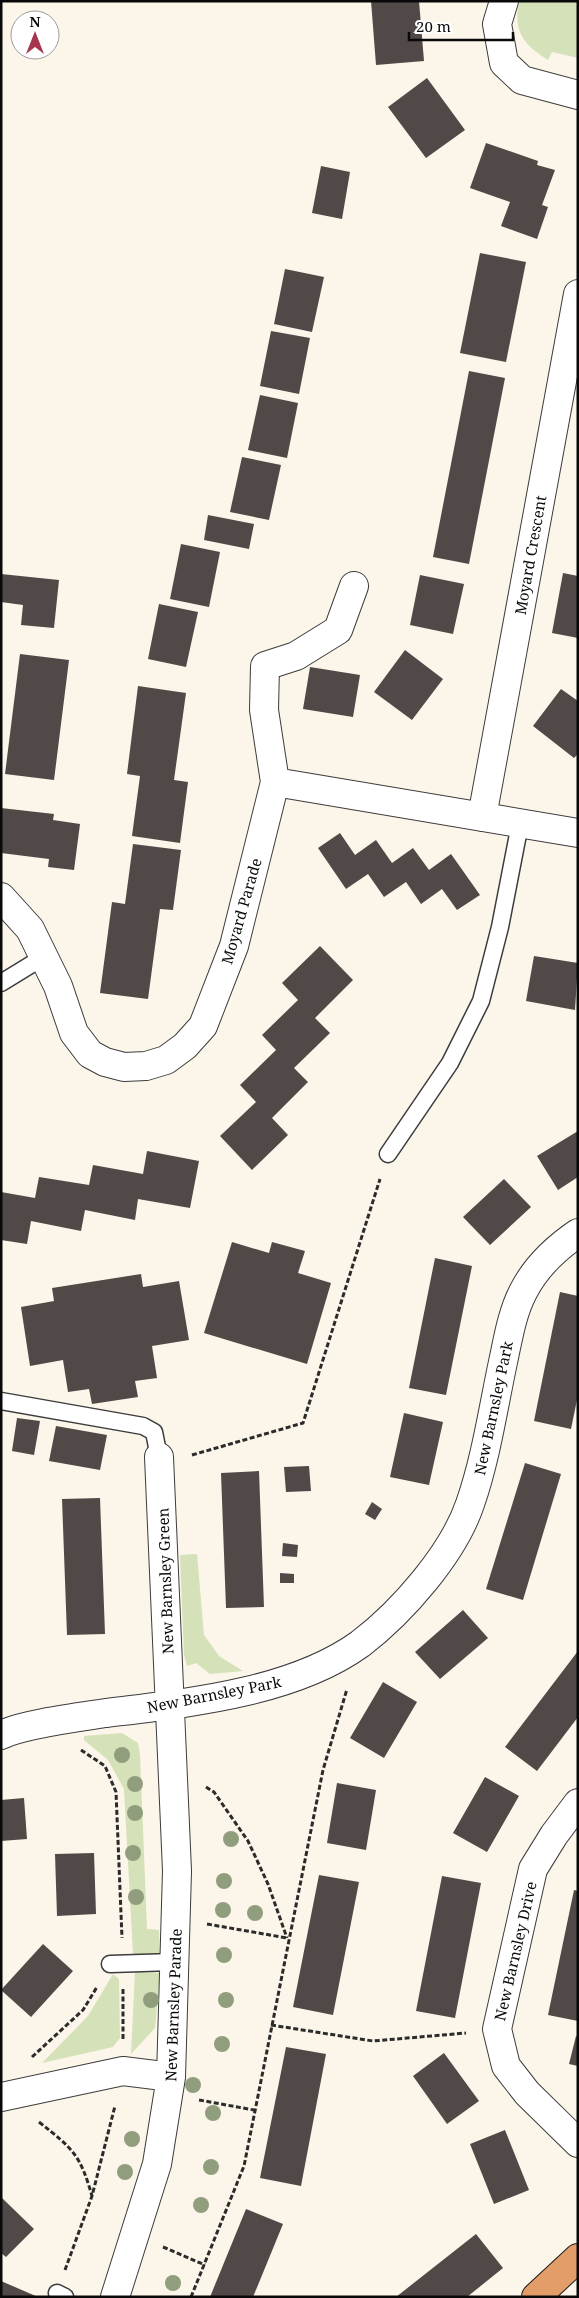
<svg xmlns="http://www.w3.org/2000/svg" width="579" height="2298" font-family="'Noto Serif',serif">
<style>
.green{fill:#d5e1b8}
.building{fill:#504947}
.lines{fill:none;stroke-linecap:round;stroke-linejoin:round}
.service-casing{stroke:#3c3c3c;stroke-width:19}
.minor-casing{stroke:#3c3c3c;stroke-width:30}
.trunk-casing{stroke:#1a1a1a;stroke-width:30}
.path{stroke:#2b2b2b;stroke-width:3;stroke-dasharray:5 2.5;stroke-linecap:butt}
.service{stroke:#fff;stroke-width:16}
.minor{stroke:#fff;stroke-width:28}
.trunk{stroke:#e39d69;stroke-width:28}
.tree{fill:#909e7d}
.labels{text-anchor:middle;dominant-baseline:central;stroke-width:5;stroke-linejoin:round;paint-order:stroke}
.street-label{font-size:15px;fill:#090909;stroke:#fff}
</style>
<rect width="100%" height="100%" fill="#fcf5e9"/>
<path class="green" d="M520 1H578V58L552 52 548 60C525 46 511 30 520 1Z
M197 1554 204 1635 219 1656 243 1671 210 1674 196 1663 187 1666 184 1655 180 1555Z
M122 1733 138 1743 140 1755 147 1929 159 1930 160 1954H133L124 1789 108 1760 84 1740V1736Z
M135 1972 160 1973 155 2028 131 2054Z
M113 1974 119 1979 120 2038 113 2047 42 2063 88 2016Z"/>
<path class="building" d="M371 1H419L424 61 376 65Z
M427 78 465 130 426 158 388 107Z
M486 143 538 161 537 165 555 170 542 205 548 207 537 239 501 226 510 202 470 188Z
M321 166 350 172 342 219 312 213Z
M480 253 526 262 506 362 460 353Z
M285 269 324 277 312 332 274 324Z
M271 331 310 338 299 394 260 386Z
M469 371 505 378 469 564 433 557Z
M260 395 298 403 287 458 248 450Z
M242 457 281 465 269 520 230 512Z
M208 515 254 524 249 549 204 540Z
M181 544 220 552 209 607 170 599Z
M563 573 578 576V638L552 633Z
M1 574 59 580 54 628 21 625 23 605 1 602Z
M420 575 464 584 453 634 410 625Z
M159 604 198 612 186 667 148 659Z
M405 650 443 679 412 720 374 692Z
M20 654 69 660 54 780 5 774Z
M310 667 360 675 353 717 303 709Z
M138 686 186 693 174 780 188 782 180 843 132 836 140 776 127 774Z
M561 689 578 701V754L574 758 533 726Z
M1 808 54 814 53 820 80 824 74 870 48 867 49 859 1 853Z
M340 833 355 855 376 840 392 863 413 848 429 870 451 854 480 895 457 910 442 889 421 904 406 882 384 897 368 874 346 889 318 848Z
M133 844 181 850 173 910 160 909 148 999 100 993 112 902 125 904Z
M320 946 353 980 315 1018 330 1033 294 1068 308 1082 272 1118 288 1135 252 1170 220 1136 256 1102 240 1085 276 1050 262 1035 298 1000 282 983Z
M534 956 578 963 575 1010 526 1001Z
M578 1131V1177L558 1190 537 1156Z
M147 1151 199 1161 190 1208 138 1199 135 1220 85 1210 81 1231 31 1221 27 1244 1 1240V1192L35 1198 39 1177 89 1185 93 1165 143 1174Z
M504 1179 531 1207 490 1245 463 1217Z
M232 1242 269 1253 272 1242 305 1251 298 1273 331 1283 307 1364 204 1333Z
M435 1258 472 1266 446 1395 409 1388Z
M141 1274 143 1287 179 1281 189 1340 152 1346 157 1378 135 1381 138 1397 92 1404 89 1389 68 1392 63 1360 30 1366 21 1307 54 1301 52 1288Z
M560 1292 578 1296V1395L571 1429 534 1421Z
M404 1413 443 1422 429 1485 390 1477Z
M17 1418 40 1421 34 1455 12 1451Z
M56 1426 107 1435 100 1470 49 1461Z
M525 1463 561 1474 523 1600 486 1589Z
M309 1466 311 1491 286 1492 284 1467Z
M259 1471 264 1607 226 1608 221 1473Z
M100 1498 105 1634 67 1635 62 1499Z
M372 1502 382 1509 375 1520 365 1514Z
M283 1543 298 1545 297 1557 282 1556Z
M280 1573 294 1574V1583H280Z
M463 1610 488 1638 440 1679 415 1652Z
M578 1651V1717L537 1771 505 1747Z
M383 1682 417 1702 384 1758 350 1738Z
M485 1777 519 1796 487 1852 453 1833Z
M337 1783 376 1790 366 1850 327 1843Z
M24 1798 27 1839 1 1841V1800Z
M94 1853 96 1914 57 1916 55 1854Z
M319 1875 359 1882 333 2015 293 2007Z
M442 1876 481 1883 455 2018 416 2011Z
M574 1890 578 1891V2021L548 2015Z
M43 1944 73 1971 31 2017 1 1990Z
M576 2036 578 2037V2066L569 2064Z
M286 2047 326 2054 301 2186 260 2178Z
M444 2053 479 2101 447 2124 413 2076Z
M505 2130 529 2190 494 2204 470 2144Z
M1 2197 34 2229 6 2257 1 2253Z
M246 2209 283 2224 258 2285 253 2297H210Z
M476 2234 503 2268 467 2297H396Z
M1 2281 38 2297H1Z"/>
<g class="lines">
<defs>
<path id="service" d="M1 983 45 956
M388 1154 450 1063 481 1001 500 927 520 824
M1 1401 143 1426 154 1432 159 1457
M110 1964 174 1962
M57 2293 65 2297"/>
<path id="minor" d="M504 1 497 24 504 63 522 80 578 95
M275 782 578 833
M482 817 578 294
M1 897 30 929 58 986 74 1033 90 1054 105 1062 124 1067 146 1066 166 1060 185 1046 203 1026 234 946 275 782 264 710 265 666 296 656 338 630 354 586
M1 1735C23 1724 80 1717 106 1713 187 1703 292 1693 360 1644 402 1612 453 1554 470 1504 486 1458 493 1409 503 1362 508 1339 512 1313 523 1292 535 1268 556 1248 578 1233
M578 1803 554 1835 533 1869 497 2029 506 2066 527 2093 578 2143
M1 2097 123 2071 171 2077
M115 2297 157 2164 171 2077 177 1871 159 1457"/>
<path id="trunk" d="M536 2297 578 2258"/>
</defs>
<use href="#service" class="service-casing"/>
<use href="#minor" class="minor-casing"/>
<use href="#trunk" class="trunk-casing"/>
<path class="path" d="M192 1455 303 1423 380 1179
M81 1750 105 1766 116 1792 122 1938
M206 1787 214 1792 248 1841 268 1884 287 1938
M207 1924 287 1938
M123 1989V2041
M271 2025 373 2041 466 2033
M32 2057 83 2010 97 1987
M199 2100 254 2110
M39 2122C73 2149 80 2154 92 2196
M163 2247 205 2265
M65 2270 92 2196 115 2106
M191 2297 244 2166 323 1770 347 1689"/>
<use href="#service" class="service"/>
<use href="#minor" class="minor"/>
<use href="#trunk" class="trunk"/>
</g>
<g class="tree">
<circle cx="122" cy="1755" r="8"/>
<circle cx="135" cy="1784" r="8"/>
<circle cx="135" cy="1813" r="8"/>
<circle cx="231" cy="1839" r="8"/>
<circle cx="133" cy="1853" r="8"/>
<circle cx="224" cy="1881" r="8"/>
<circle cx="136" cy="1897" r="8"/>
<circle cx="223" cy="1910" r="8"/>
<circle cx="255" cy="1913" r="8"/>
<circle cx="224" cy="1955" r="8"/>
<circle cx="151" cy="2000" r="8"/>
<circle cx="226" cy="2000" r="8"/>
<circle cx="222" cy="2044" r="8"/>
<circle cx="193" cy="2085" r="8"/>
<circle cx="213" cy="2113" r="8"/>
<circle cx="132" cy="2139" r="8"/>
<circle cx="211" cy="2167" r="8"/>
<circle cx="125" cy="2172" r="8"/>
<circle cx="201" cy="2205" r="8"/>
<circle cx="173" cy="2283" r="8"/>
</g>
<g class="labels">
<g class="street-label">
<text transform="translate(530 555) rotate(-80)">Moyard Crescent</text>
<text transform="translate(241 911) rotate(-74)">Moyard Parade</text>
<text transform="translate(493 1408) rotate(-78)">New Barnsley Park</text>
<text transform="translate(165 1581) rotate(-92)">New Barnsley Green</text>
<text transform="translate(214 1694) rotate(-11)">New Barnsley Park</text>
<text transform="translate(515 1951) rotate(-77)">New Barnsley Drive</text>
<text transform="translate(173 2005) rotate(-88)">New Barnsley Parade</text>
</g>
</g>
<rect width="579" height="2298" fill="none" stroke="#090909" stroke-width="5"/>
<g transform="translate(35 35)"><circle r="24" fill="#ffffff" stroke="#9d9d9d"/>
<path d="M0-4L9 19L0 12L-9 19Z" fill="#a6354e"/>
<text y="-8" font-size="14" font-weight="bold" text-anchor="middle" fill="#090909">N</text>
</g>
<path d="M409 32v8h104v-8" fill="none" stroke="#090909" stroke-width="2.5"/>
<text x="416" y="32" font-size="15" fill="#090909" stroke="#ffffff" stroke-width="4" paint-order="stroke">20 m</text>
</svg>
